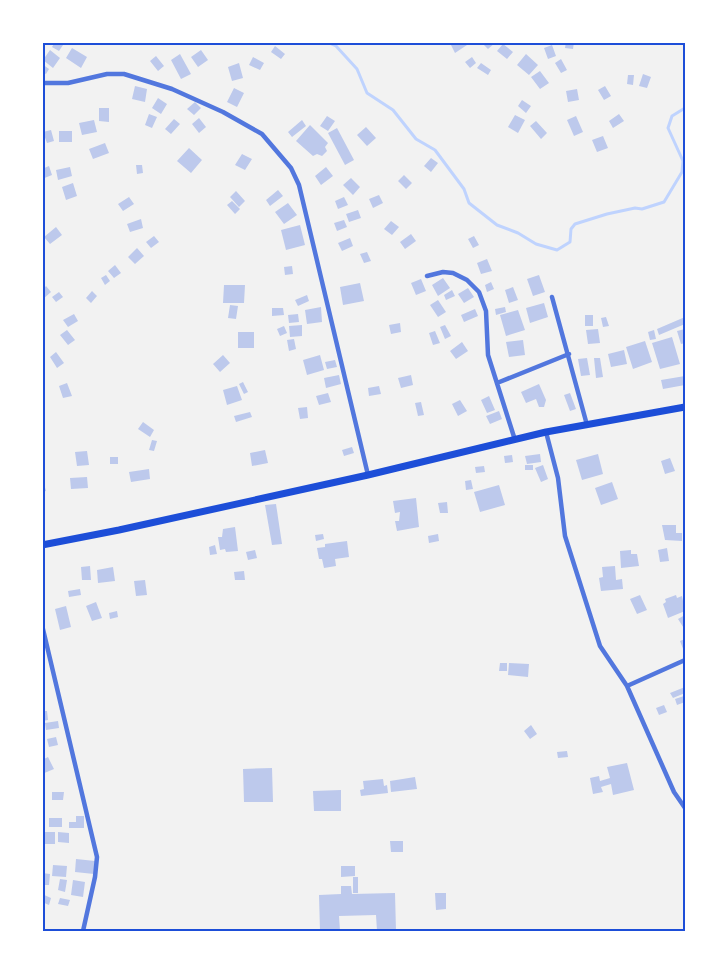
<svg xmlns="http://www.w3.org/2000/svg" width="727" height="973" font-family="Georgia,serif">
<style>
.lines{fill:none;stroke-linecap:round;stroke-linejoin:round}
.stream{stroke:#bfd3fe;stroke-width:3}
.building{fill:#bdc9ec}
.minor{stroke:#5277de;stroke-width:4.5}
.secondary{stroke:#1d4ed8;stroke-width:7}
.neatline{fill:none;stroke:#1d4ed8;stroke-width:2}
</style>
<rect width="100%" height="100%" fill="#f2f2f2"/>
<g class="lines">
<path class="stream" d="M327 42 336 46 357 69 367 93 393 110 416 139 435 150 464 189 469 203 497 225 518 233 536 244 557 250 570 242 571 229 575 224 607 214 635 208 642 209 664 202 682 172 683 161 668 128 672 116 685 108"/>
</g>
<path class="building" d="M55 42H65L59 51 52 47Z
M456 42H465L467 45 455 53 451 45Z
M481 42H496L488 49Z
M566 42H574L573 49 565 48Z
M503 44 513 52 507 59 497 51Z
M552 45 556 56 548 59 544 48Z
M275 46 285 54 281 59 271 52Z
M72 48 87 57 81 68 66 58Z
M50 50 60 58 53 68 43 60Z
M201 50 208 60 198 67 191 57Z
M180 54 191 74 181 79 171 60Z
M526 54 538 65 529 75 517 65Z
M156 56 164 66 158 71 150 61Z
M253 57 264 63 260 70 249 65Z
M472 57 476 63 470 68 465 62Z
M561 59 567 70 561 73 555 63Z
M239 63 243 78 232 81 228 67Z
M481 63 491 70 488 75 477 68Z
M42 64 49 69 46 74 42 72Z
M540 71 549 83 540 89 531 77Z
M643 74 651 77 647 88 639 86Z
M628 75H634L633 85 627 84Z
M135 86 147 89 145 102 132 99Z
M605 86 611 96 604 100 598 90Z
M234 88 244 93 237 107 227 102Z
M577 89 579 100 568 102 566 91Z
M158 98 167 104 161 114 152 108Z
M522 100 531 106 526 113 518 106Z
M195 102 201 108 194 115 187 109Z
M99 108H109V122L99 121Z
M149 114 157 117 152 128 145 125Z
M619 114 624 121 613 128 609 121Z
M515 115 525 120 518 133 508 127Z
M327 116 335 121 328 131 320 126Z
M576 116 583 132 574 136 567 120Z
M199 118 206 127 199 133 192 124Z
M174 119 180 124 171 134 165 129Z
M94 120 97 132 82 135 79 123Z
M302 120 306 126 292 137 288 132Z
M536 121 547 133 541 139 530 126Z
M310 125 328 143 325 147 327 151 322 156 317 154 313 156 296 141Z
M366 127 376 138 367 146 357 135Z
M337 128 354 160 345 165 328 133Z
M51 130 54 141 47 143 43 132Z
M59 131H72V142H59Z
M603 136 608 148 597 152 592 140Z
M105 143 109 153 93 159 89 149Z
M189 148 202 160 191 173 177 161Z
M242 154 252 159 245 170 235 165Z
M431 158 438 163 431 172 424 166Z
M136 165H142L143 173 137 174Z
M49 166 52 175 42 179V169Z
M70 167 72 176 58 180 56 170Z
M326 167 333 176 321 185 315 176Z
M404 175 412 183 406 189 398 181Z
M351 178 360 187 353 195 343 185Z
M73 183 77 196 66 200 62 187Z
M278 190 283 196 270 206 266 200Z
M236 191 245 201 239 207 230 197Z
M379 195 383 203 373 208 369 199Z
M129 197 134 204 123 211 118 204Z
M344 197 348 205 338 209 335 201Z
M232 201 240 209 235 214 227 205Z
M288 203 297 215 284 224 275 212Z
M358 210 361 218 349 222 346 214Z
M141 219 143 228 130 232 127 224Z
M344 220 347 227 337 231 334 223Z
M391 221 399 227 392 235 384 229Z
M300 225 305 245 286 250 281 230Z
M56 227 62 235 50 244 44 237Z
M411 234 416 241 405 249 400 242Z
M154 236 159 242 151 248 146 242Z
M474 236 479 245 473 248 468 239Z
M350 238 353 246 342 251 338 243Z
M137 248 144 256 135 264 128 257Z
M367 252 371 261 364 263 360 254Z
M487 259 492 271 481 274 477 263Z
M115 265 121 273 114 278 108 271Z
M292 266 293 274 285 275 284 267Z
M106 275 110 281 105 285 101 278Z
M539 275 545 292 533 296 527 279Z
M443 278 450 288 438 296 432 285Z
M421 279 426 291 416 295 411 283Z
M491 282 494 289 487 292 485 285Z
M360 283 364 301 343 305 340 287Z
M224 285H245L244 303H223Z
M46 286 51 292 43 299 42 291Z
M513 287 518 300 509 303 505 290Z
M468 288 474 297 464 303 458 294Z
M452 290 455 296 446 300 444 295Z
M92 291 97 296 91 303 86 298Z
M59 292 63 297 56 302 52 297Z
M307 295 309 301 298 306 295 300Z
M438 300 446 312 438 317 430 305Z
M544 303 548 317 530 323 526 308Z
M230 305 238 306 236 319 228 318Z
M321 307 322 322 307 324 305 310Z
M505 307 506 312 496 315 495 309Z
M272 308H283L284 315 272 316Z
M475 309 478 316 464 322 461 315Z
M518 310 525 330 506 336 500 315Z
M74 314 78 321 68 327 63 320Z
M298 314 299 322 289 323 288 315Z
M585 315H593V326H585Z
M606 317 609 326 603 327 601 318Z
M685 317V324L659 335 657 329Z
M400 323 401 332 391 334 389 325Z
M302 325V336L290 337 289 326Z
M445 325 451 336 445 339 440 327Z
M284 326 287 333 280 336 277 329Z
M598 329 600 343 588 344 586 330Z
M685 329V343L681 344 677 331Z
M67 330 75 340 68 345 60 335Z
M654 330 656 339 650 340 648 332Z
M435 331 440 343 433 345 429 333Z
M238 332H254V348H238Z
M672 337 680 364 660 369 652 343Z
M294 339 296 349 289 351 287 340Z
M523 340 525 355 509 357 506 342Z
M645 341 652 362 633 369 626 347Z
M462 342 468 351 456 359 450 351Z
M624 350 627 364 611 367 608 354Z
M56 352 64 363 57 368 50 357Z
M223 355 230 363 220 372 213 364Z
M320 355 324 370 307 375 303 360Z
M587 358 590 375 581 376 578 359Z
M594 358H600L603 377 596 378Z
M335 360 337 367 327 369 325 362Z
M339 375 341 384 326 388 324 378Z
M411 375 413 385 401 388 398 378Z
M685 376V385L663 389 661 380Z
M243 382 248 392 244 394 239 384Z
M67 383 72 396 63 398 59 386Z
M539 384 546 400 544 407H539L536 399 526 403 521 392Z
M237 386 242 400 227 405 223 390Z
M379 386 381 394 369 396 368 388Z
M328 393 331 402 319 405 316 396Z
M570 393 576 409 570 411 564 395Z
M489 396 495 410 487 413 481 400Z
M460 400 467 411 458 416 452 404Z
M421 402 424 415 418 416 415 403Z
M307 407 308 418 300 419 298 408Z
M499 411 502 419 490 424 486 416Z
M250 412 252 417 236 422 234 416Z
M143 422 154 430 150 437 138 429Z
M152 440 157 441 154 451 149 450Z
M352 447 354 453 344 456 342 450Z
M265 450 268 463 252 466 250 453Z
M87 451 89 465 77 466 75 452Z
M540 454 541 462 527 464 525 456Z
M598 454 603 474 582 480 576 460Z
M512 455 513 462 505 463 504 456Z
M110 457H118V464H110Z
M670 458 675 471 665 474 661 461Z
M525 465H533V470H525Z
M543 465 548 479 541 482 535 468Z
M484 466 485 472 476 473 475 467Z
M149 469 150 479 131 482 129 472Z
M42 477 46 491 42 492Z
M87 477 88 488 71 489 70 478Z
M471 480 473 489 466 490 465 481Z
M612 482 618 499 601 505 595 488Z
M499 485 505 505 480 512 474 492Z
M416 498 419 527 397 531 395 521H399L400 512 395 513 393 501Z
M447 502 448 513H440L438 503Z
M276 504 282 544 272 545 265 505Z
M662 525H676V533H682V541L665 540Z
M235 527 238 551 226 552 225 549 220 550 218 537H222L223 529Z
M323 534 324 539 316 541 315 535Z
M438 534 439 541 429 543 428 536Z
M347 541 349 557 335 559 336 566 324 568 322 559H319L317 548 325 547V544Z
M215 545 217 554 210 555 209 547Z
M667 548 669 561 660 562 658 550Z
M255 550 257 558 248 560 246 552Z
M631 550V554H637L639 566 621 568 620 551Z
M90 566 91 580H82L81 567Z
M615 566 616 580 622 579 623 589 601 591 599 578 603 577 602 567Z
M113 567 115 581 98 583 97 570Z
M244 571 245 580H235L234 572Z
M145 580 147 595 136 596 134 581Z
M80 589 81 595 69 597 68 591Z
M640 595 647 610 637 614 630 599Z
M676 595 677 598 682 596 685 611 668 618 663 604 666 602 665 599Z
M96 602 102 618 92 621 86 606Z
M66 606 71 627 60 630 55 609Z
M117 611 118 617 110 619 109 613Z
M685 615V630L678 619Z
M685 639V654L680 641Z
M500 663H507V671H499Z
M509 663 529 664 528 677 508 675Z
M685 687V693L673 698 670 693Z
M684 696 685 702 677 705 675 699Z
M664 705 667 712 659 715 656 708Z
M42 711H47L48 720 42 721Z
M58 721 59 728 46 730 45 723Z
M531 725 537 734 530 739 524 731Z
M56 737 58 745 49 747 47 739Z
M567 751 568 757 558 758 557 752Z
M48 757 54 769 42 774V760Z
M627 763 634 790 613 795 611 784 601 787 603 792 593 794 590 778 599 776 600 781 610 778 607 767Z
M272 768 273 802H244L243 769Z
M415 777 417 789 391 792 390 781Z
M383 779 384 786 387 785 388 793 361 796 360 790 364 789 363 781Z
M341 790V811H314L313 791Z
M52 792H64L63 800H52Z
M76 816H84V828H69V822H76Z
M49 818H62V827H49Z
M42 832H55V844H42Z
M58 832 69 833V843L58 842Z
M390 841H403V852H391Z
M76 859 95 861 94 874 75 872Z
M53 865 67 866 66 877 52 876Z
M341 866H355V876L341 877Z
M42 873 50 874 49 885H42Z
M353 877H358V893H353Z
M60 879 67 880 65 892 58 890Z
M73 880 85 882 83 897 71 895Z
M341 886H351L352 894 395 893 396 931H377L376 915 339 916 340 931H320L319 895 341 894Z
M435 893H446V909L436 910Z
M42 894 51 898 49 905 42 902Z
M60 898 70 900 68 906 58 904Z"/>
<g class="lines">
<path class="minor" d="M42 83H68L107 74H124L172 89 223 112 262 134 291 168 299 185 368 475
M427 276 443 272 453 273 467 280 479 292 486 311 488 355 515 440
M552 297 587 425
M497 383 569 354
M546 432 558 478 565 536 600 646 627 686 674 792 685 808
M42 625 97 857 95 877 83 931
M627 686 685 660"/>
<path class="secondary" d="M42 545 119 530 368 475 546 432 685 407"/>
</g>
<rect width="727" height="973" fill="none" stroke="#ffffff" stroke-width="87"/>
<rect x="44" y="44" width="640" height="886" class="neatline"/>
</svg>
